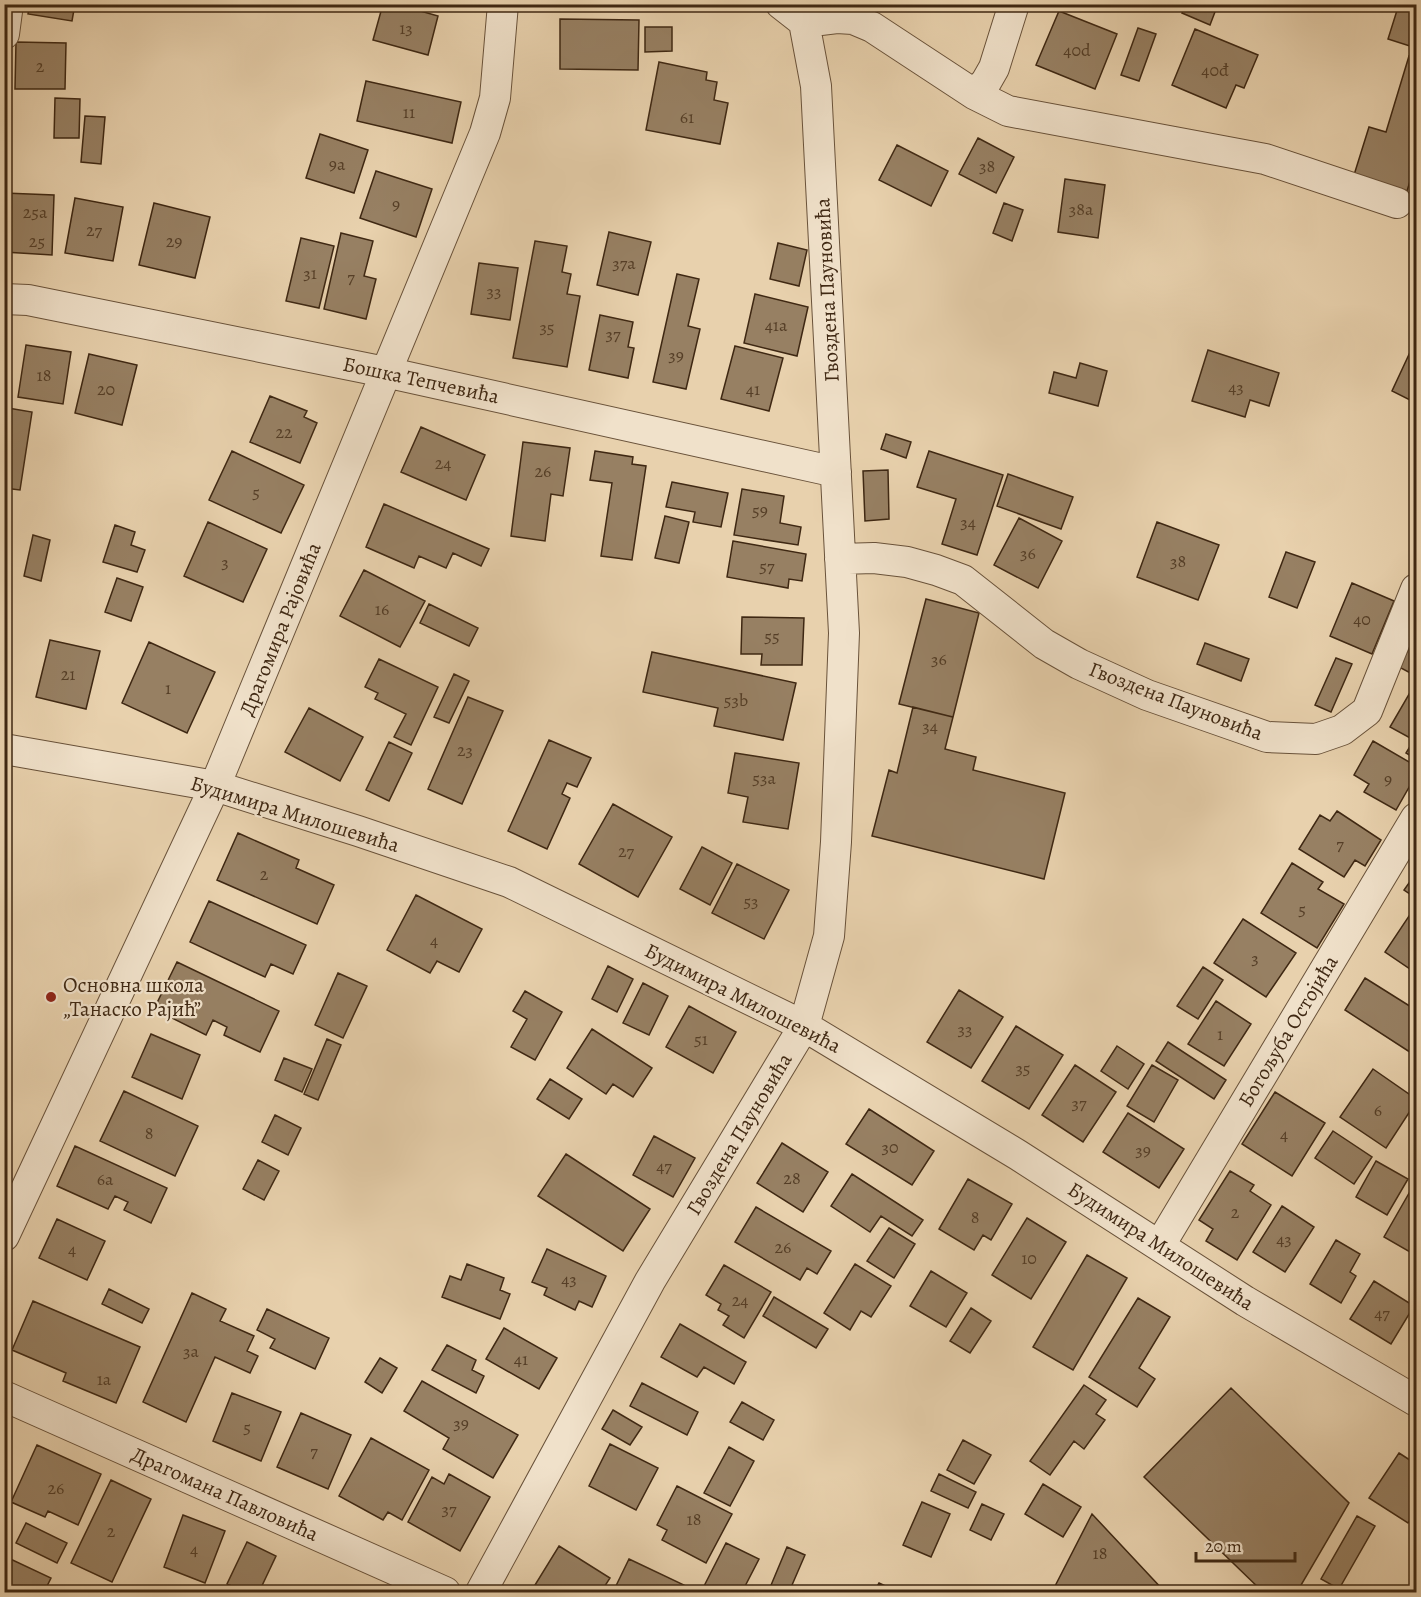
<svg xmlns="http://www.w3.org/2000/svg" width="1421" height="1597" font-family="Alegreya,serif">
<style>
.building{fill:#978063;stroke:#3f2813;stroke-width:1.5}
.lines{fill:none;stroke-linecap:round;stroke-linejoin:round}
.minor-casing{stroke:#69523a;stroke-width:32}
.minor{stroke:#f0e1ca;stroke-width:30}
.poi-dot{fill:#8f2418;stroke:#f0e1ca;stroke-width:2}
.labels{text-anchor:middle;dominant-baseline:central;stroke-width:4.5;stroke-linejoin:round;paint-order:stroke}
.number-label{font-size:18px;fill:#553e27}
.street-label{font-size:21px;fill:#3f2813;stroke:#f0e1ca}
.poi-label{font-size:21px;fill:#3f2813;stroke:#f0e1ca;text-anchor:start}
</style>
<rect width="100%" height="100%" fill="#e8d1ad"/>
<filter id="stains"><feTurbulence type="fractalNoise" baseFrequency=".00333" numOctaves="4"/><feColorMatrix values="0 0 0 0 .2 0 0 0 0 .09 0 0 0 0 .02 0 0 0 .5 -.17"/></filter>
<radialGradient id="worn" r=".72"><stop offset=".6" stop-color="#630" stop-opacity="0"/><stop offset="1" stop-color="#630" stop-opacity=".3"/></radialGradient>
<path class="building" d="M30 4H75L72 21 28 14Z
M383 4H396L438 16 428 55 373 40Z
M1186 4H1218L1210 25 1182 13Z
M1399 4H1405L1416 8V48L1388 39Z
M1059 11 1117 34 1095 89 1036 65Z
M560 19 639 20 638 70 560 69Z
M645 27H672V51L645 52Z
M1138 28 1156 34 1139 81 1121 75Z
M1195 29 1258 55 1244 88 1236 85 1226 108 1172 85Z
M16 42 66 43 65 89H15Z
M1409 56 1416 58V162L1407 191 1354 175 1369 127 1386 132Z
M659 62 707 72 706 80 717 82 714 100 728 103 720 144 646 130Z
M366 81 461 102 452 143 357 121Z
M55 98 80 99 79 138H54Z
M85 116 105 117 101 164 81 162Z
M320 134 368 150 354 193 306 178Z
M978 138 1014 157 996 193 959 174Z
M897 145 948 171 931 206 879 180Z
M376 171 432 189 416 237 360 218Z
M1065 179 1105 185 1098 238 1058 232Z
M4 193 54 195 52 255 4 252Z
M75 198 123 207 113 261 65 253Z
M154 203 210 217 195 278 139 265Z
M1004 203 1023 210 1012 241 993 233Z
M609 232 651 242 638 295 597 285Z
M341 233 373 241 364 276 376 279 366 319 324 309Z
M301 238 334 246 319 308 286 301Z
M535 241 567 246 562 272 571 274 567 294 580 296 567 367 513 358Z
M778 243 807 250 799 286 770 279Z
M479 263 518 268 510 320 471 314Z
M677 274 699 279 688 326 700 329 686 389 653 382Z
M755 294 808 307 797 356 744 343Z
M600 315 633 322 628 347 634 348 628 378 589 370Z
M26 345 71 352 63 404 18 397Z
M735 346 783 358 769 411 721 399Z
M1412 348 1416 350V403L1392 391Z
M1208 350 1279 373 1269 406 1250 400 1245 417 1192 401Z
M89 354 137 365 122 425 75 413Z
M1080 363 1107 371 1098 406 1049 393 1054 372 1076 378Z
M270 396 307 411 304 417 317 423 300 463 250 442Z
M8 408 32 412 20 490 4 488V432Z
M421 427 485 455 466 500 401 472Z
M886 434 911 442 906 458 881 449Z
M523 442 570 448 563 496 551 494 545 541 511 536Z
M232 451 304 485 281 533 209 500Z
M595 451 633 457 632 464 646 466 632 560 601 556 612 483 590 480Z
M929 451 1003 475 977 555 942 544 956 499 917 487Z
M888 470 889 519 865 521 863 471Z
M1008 474 1073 497 1061 529 997 506Z
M672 482 728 493 721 527 693 522 695 512 666 507Z
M742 489 784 496 780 523 801 527 798 545 734 535Z
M384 504 489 549 481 566 453 553 446 568 419 556 414 568 366 547Z
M665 516 689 522 679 563 655 558Z
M1019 518 1062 541 1038 588 994 565Z
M208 522 267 549 243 602 184 576Z
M1157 522 1219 545 1198 600 1137 577Z
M115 525 135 532 131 545 145 550 137 572 103 562Z
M33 535 50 540 41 581 24 576Z
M733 541 806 554 802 581 789 579 788 588 727 577Z
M1286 552 1315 562 1297 608 1269 597Z
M364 570 425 601 400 647 340 616Z
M117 578 143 587 131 621 105 612Z
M1352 583 1394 601 1372 654 1330 636Z
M926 599 979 613 953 717 899 704Z
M429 604 478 628 469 646 420 623Z
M742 617 804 618 802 665H761L762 654H741Z
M50 640 100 651 86 709 36 697Z
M149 642 215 672 187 733 122 703Z
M1205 643 1249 659 1241 681 1197 664Z
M1411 644 1416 647V676L1399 667Z
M4 649 9 650 4 680Z
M652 652 796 683 783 740 714 726 718 708 643 692Z
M1336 658 1352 664 1331 712 1315 705Z
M379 659 438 687 411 745 394 737 406 714 375 699 378 693 365 687Z
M454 674 469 681 449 723 434 717Z
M1412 689 1416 692V759L1406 753 1414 740 1390 727Z
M468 697 503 711 462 804 428 789Z
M913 707 953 717 945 749 976 757 973 770 1065 793 1044 879 872 836 889 770 897 773Z
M309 708 363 737 340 781 285 752Z
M549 740 591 758 577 787 567 783 562 794 570 798 547 849 508 831Z
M1373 741 1416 766V775L1396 810 1364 792 1369 784 1354 775Z
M389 742 412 753 389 801 366 790Z
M735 753 799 763 788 829 743 822 748 797 728 793Z
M613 804 672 837 638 897 579 864Z
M1337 811 1381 840 1365 866 1355 860 1344 877 1299 849 1320 815 1330 821Z
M238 833 299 860 296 868 334 885 317 924 217 880Z
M702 847 732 863 710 905 680 889Z
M1292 863 1323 882 1318 889 1344 904 1317 948 1261 913Z
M737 864 789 890 764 939 712 913Z
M1416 873V898L1404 890Z
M416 895 482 929 459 972 437 961 430 973 387 950Z
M209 901 306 945 293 974 271 964 265 977 190 942Z
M1409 916 1416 922V973L1385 952Z
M1243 919 1296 953 1266 997 1214 963Z
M177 962 279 1011 260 1052 224 1035 227 1027 213 1020 206 1035 154 1009Z
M608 966 633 979 617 1012 592 999Z
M1203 967 1223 980 1198 1019 1177 1006Z
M338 973 367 986 343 1038 315 1025Z
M1365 978 1416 1010V1056L1345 1010Z
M643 983 668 996 649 1035 623 1023Z
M959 990 1003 1017 971 1068 927 1042Z
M525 991 562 1012 535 1060 511 1047 527 1019 513 1011Z
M1216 1001 1251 1024 1224 1066 1188 1044Z
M689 1006 736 1032 713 1073 666 1047Z
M1016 1026 1063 1055 1029 1109 982 1081Z
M592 1029 652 1068 633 1097 613 1084 606 1094 567 1068Z
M151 1034 200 1055 182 1099 132 1077Z
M327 1039 341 1045 318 1100 304 1094Z
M1168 1042 1226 1080 1214 1099 1156 1061Z
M1117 1046 1144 1064 1128 1089 1101 1071Z
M284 1058 312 1069 302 1092 275 1080Z
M1075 1065 1116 1092 1083 1142 1042 1115Z
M1152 1065 1178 1080 1154 1122 1127 1106Z
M1373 1069 1416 1099V1102L1386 1148 1340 1117Z
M550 1079 582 1099 569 1119 537 1099Z
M124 1091 198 1126 175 1176 100 1141Z
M1275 1092 1325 1123 1292 1176 1242 1144Z
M869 1109 934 1151 912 1185 846 1144Z
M1128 1113 1184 1149 1159 1188 1103 1152Z
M275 1115 301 1128 288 1155 262 1142Z
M1333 1131 1372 1157 1354 1184 1315 1158Z
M654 1136 695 1158 673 1197 633 1175Z
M782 1143 828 1172 803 1212 757 1183Z
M75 1146 167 1188 151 1223 124 1210 128 1202 115 1196 108 1209 57 1186Z
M566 1154 650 1209 623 1251 538 1196Z
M258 1160 279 1171 264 1200 243 1189Z
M1376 1161 1408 1179 1387 1215 1356 1197Z
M1230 1171 1254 1185 1250 1191 1271 1205 1237 1260 1206 1241 1213 1229 1199 1220Z
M852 1174 923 1220 912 1236 881 1216 870 1232 831 1206Z
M968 1179 1012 1204 991 1240 983 1235 974 1250 939 1229Z
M1416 1181V1240L1410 1252 1384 1237Z
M1282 1206 1314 1227 1285 1272 1253 1252Z
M756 1207 831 1251 817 1274 807 1268 800 1280 735 1242Z
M1027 1218 1066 1242 1031 1299 992 1275Z
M57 1219 105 1241 87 1280 39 1258Z
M889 1228 915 1244 894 1278 867 1261Z
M1336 1240 1360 1254 1350 1272 1356 1276 1341 1303 1310 1284Z
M547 1249 606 1276 592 1307 579 1301 575 1310 544 1295 547 1288 532 1282Z
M1087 1255 1127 1278 1073 1370 1033 1347Z
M467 1264 504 1278 500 1290 510 1294 500 1319 442 1297 450 1276 461 1280Z
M855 1264 891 1286 871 1317 861 1311 850 1330 824 1313Z
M724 1265 771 1292 744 1338 723 1325 729 1316 718 1310 721 1304 706 1295Z
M931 1271 967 1293 946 1327 910 1306Z
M1374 1281 1414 1306 1391 1344 1350 1319Z
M109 1289 149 1309 142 1323 102 1304Z
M192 1293 226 1309 220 1321 254 1336 247 1351 258 1356 250 1373 215 1357 186 1422 143 1402Z
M774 1297 828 1329 816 1348 763 1316Z
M1138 1298 1170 1317 1139 1368 1155 1379 1137 1407 1089 1377Z
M33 1301 140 1347 116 1403 63 1381 66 1373 12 1350Z
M971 1308 991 1321 970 1353 950 1341Z
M267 1309 329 1338 315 1369 270 1348 275 1339 257 1330Z
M680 1324 746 1362 734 1384 704 1367 697 1377 661 1357Z
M504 1328 557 1358 539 1389 486 1359Z
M447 1345 476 1360 472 1370 484 1376 476 1393 432 1370Z
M380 1358 397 1368 382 1393 365 1382Z
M422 1381 518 1435 493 1478 443 1449 449 1438 404 1411Z
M642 1383 698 1412 687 1435 630 1406Z
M1084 1385 1106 1400 1096 1414 1105 1420 1084 1449 1074 1441 1050 1475 1030 1461Z
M1231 1388 1349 1503 1297 1592H1263L1144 1477Z
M232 1393 281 1412 261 1461 213 1441Z
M742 1402 774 1420 763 1440 730 1422Z
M613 1410 642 1427 630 1445 602 1429Z
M301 1413 351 1435 328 1489 277 1467Z
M371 1438 429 1470 402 1520 388 1512 383 1520 339 1496Z
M963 1440 991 1455 974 1484 947 1470Z
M610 1444 658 1468 636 1510 589 1486Z
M37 1445 101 1474 78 1525 48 1511 45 1517 11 1502Z
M729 1447 754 1461 730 1506 704 1493Z
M1399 1453 1416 1464V1509L1408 1523 1369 1498Z
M449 1474 490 1497 460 1551 408 1522 432 1477 444 1484Z
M939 1474 976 1492 968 1508 931 1491Z
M111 1480 151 1499 112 1582 71 1563Z
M1043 1484 1081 1507 1063 1537 1025 1514Z
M677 1486 732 1514 706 1563 662 1540 667 1530 657 1525Z
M922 1502 950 1514 931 1557 903 1545Z
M982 1504 1004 1514 991 1540 970 1530Z
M1092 1514 1165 1592H1052Z
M183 1515 225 1531 205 1583 164 1567Z
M1357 1516 1375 1526 1339 1589 1321 1579Z
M26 1523 67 1543 57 1563 16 1543Z
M247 1542 276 1556 259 1592H245L227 1584Z
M726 1543 759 1559 742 1592H701Z
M559 1546 610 1578 601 1592H548L535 1585Z
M787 1547 805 1555 789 1592H776L769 1590Z
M4 1556 51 1578 44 1592H4Z
M629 1559 684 1585 681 1592H613Z
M879 1583 898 1592H874Z"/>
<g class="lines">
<defs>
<path id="minor" d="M804 22 837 18 853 19 872 27 974 94 1008 111 1265 159 1397 203
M4 34 8 4
M974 94 986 82 994 68 1014 4
M4 299 28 300 385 372 836 472
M840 559 874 558 907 562 936 570 963 580 1044 644 1079 664 1147 695 1267 737 1316 739 1342 730 1367 711 1416 589
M4 749 215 786 358 831 509 882 804 1026 1018 1155 1245 1301 1416 1401
M4 1236 215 786 485 133 495 98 503 4
M1160 1245 1416 818
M4 1396 445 1592
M481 1592 650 1281 804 1026 829 936 836 842 844 633 816 86 804 22 781 4"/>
</defs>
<use href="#minor" class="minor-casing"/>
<use href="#minor" class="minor"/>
</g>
<circle class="poi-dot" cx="51" cy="997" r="6"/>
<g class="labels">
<g class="number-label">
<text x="406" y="28">13</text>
<text x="1077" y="50">40d</text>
<text x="40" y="66">2</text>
<text x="1215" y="70">40đ</text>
<text x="409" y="112">11</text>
<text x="687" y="117">61</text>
<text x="337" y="164">9a</text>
<text x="987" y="166">38</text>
<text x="396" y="204">9</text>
<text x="1081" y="209">38a</text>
<text x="35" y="212">25a</text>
<text x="94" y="230">27</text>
<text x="37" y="241">25</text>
<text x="174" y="241">29</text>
<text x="624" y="263">37a</text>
<text x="310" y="273">31</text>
<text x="351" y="277">7</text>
<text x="494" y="291">33</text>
<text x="776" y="325">41a</text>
<text x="547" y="327">35</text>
<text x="613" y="334">37</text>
<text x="676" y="355">39</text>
<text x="44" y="375">18</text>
<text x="1236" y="387">43</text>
<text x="106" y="389">20</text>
<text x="753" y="389">41</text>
<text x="284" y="432">22</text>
<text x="443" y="463">24</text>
<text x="543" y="471">26</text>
<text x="256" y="492">5</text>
<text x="760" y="510">59</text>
<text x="968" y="522">34</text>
<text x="1028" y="553">36</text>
<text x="1178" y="561">38</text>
<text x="225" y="562">3</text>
<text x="767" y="566">57</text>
<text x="382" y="609">16</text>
<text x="1362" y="619">40</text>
<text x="772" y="636">55</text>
<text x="939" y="659">36</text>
<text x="68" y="674">21</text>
<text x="168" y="688">1</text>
<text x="736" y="700">53b</text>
<text x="930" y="726">34</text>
<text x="465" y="750">23</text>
<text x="764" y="778">53a</text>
<text x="1388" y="779">9</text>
<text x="1340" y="844">7</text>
<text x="626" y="851">27</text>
<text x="264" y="874">2</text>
<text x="751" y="901">53</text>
<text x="1302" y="909">5</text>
<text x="434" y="940">4</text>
<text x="1255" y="958">3</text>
<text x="965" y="1029">33</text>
<text x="1220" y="1034">1</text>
<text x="701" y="1039">51</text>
<text x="1023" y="1068">35</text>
<text x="1079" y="1103">37</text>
<text x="1378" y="1110">6</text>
<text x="149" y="1133">8</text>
<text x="1284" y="1134">4</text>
<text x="890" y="1147">30</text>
<text x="1143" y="1150">39</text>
<text x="664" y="1166">47</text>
<text x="792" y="1178">28</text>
<text x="105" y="1179">6a</text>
<text x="1235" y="1212">2</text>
<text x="975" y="1217">8</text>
<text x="1284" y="1239">43</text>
<text x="783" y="1247">26</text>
<text x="72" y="1249">4</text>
<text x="1029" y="1258">10</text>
<text x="569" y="1279">43</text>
<text x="740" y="1300">24</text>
<text x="1382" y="1313">47</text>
<text x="191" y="1351">3a</text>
<text x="521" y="1359">41</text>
<text x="104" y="1379">1a</text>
<text x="461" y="1423">39</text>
<text x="247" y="1427">5</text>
<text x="314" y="1451">7</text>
<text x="56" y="1488">26</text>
<text x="449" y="1509">37</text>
<text x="694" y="1519">18</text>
<text x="111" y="1531">2</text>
<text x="194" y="1549">4</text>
<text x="1100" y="1553">18</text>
</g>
<g class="street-label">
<text transform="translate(827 290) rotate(-93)">Гвоздена Пауновића</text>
<text transform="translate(421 380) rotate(12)">Бошка Тепчевића</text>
<text transform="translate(280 629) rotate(-68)">Драгомира Рајовића</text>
<text transform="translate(1176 701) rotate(21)">Гвоздена Пауновића</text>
<text transform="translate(295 814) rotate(17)">Будимира Милошевића</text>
<text transform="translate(743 998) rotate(27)">Будимира Милошевића</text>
<text transform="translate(1288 1031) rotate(-59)">Богољуба Остојића</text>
<text transform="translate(739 1134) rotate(-59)">Гвоздена Пауновића</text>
<text transform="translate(1161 1246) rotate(33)">Будимира Милошевића</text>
<text transform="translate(225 1494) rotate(24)">Драгомана Павловића</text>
</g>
<g class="poi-label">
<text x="63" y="985">Основна школа<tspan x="63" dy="24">„Танаско Рајић”</tspan></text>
</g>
</g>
<rect width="1421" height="1597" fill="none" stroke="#e8d1ad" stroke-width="24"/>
<rect x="6" y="6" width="1409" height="1585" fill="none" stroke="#3f2813" stroke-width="3"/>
<rect x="12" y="12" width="1397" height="1573" fill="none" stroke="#3f2813" stroke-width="1.5"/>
<path d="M1196 1552v9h99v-9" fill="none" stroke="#3f2813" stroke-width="3"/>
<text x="1205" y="1552" font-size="18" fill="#3f2813" stroke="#f0e1ca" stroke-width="4.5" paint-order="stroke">20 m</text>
<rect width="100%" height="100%" filter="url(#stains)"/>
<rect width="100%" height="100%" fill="url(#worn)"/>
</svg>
